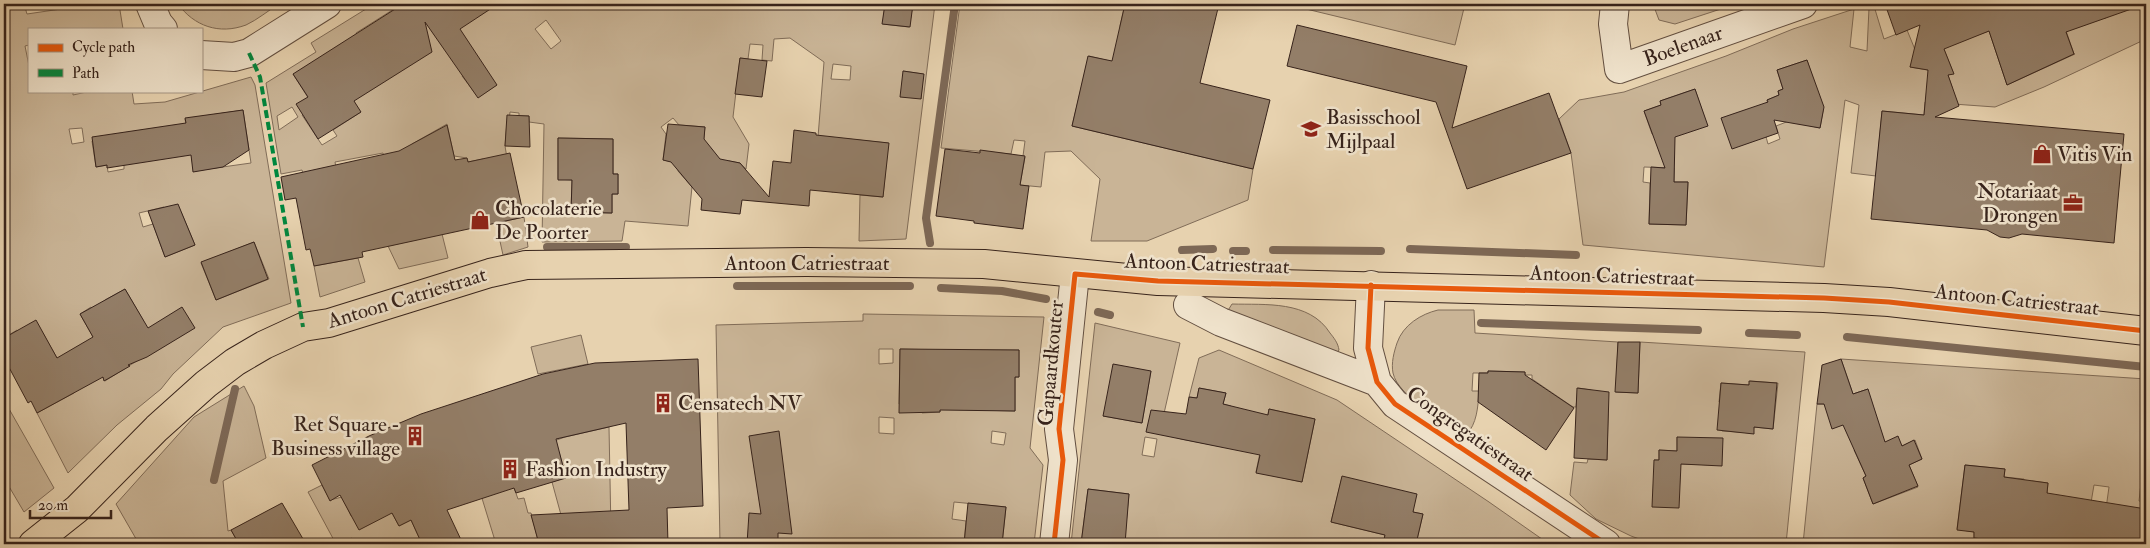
<svg xmlns="http://www.w3.org/2000/svg" width="2150" height="548" font-family="'IM FELL Double Pica',serif">
<style>
.green{fill:#c9b496;stroke:#806c58;fill-rule:evenodd}
.lines{fill:none;stroke-linecap:round;stroke-linejoin:round}
.stream{stroke:#7d6856;stroke-width:8}
.building{fill:#937e68;stroke:#37231b}
.minor-casing{stroke:#634f40;stroke-width:30}
.major-casing{stroke:#37231b;stroke-width:30}
.minor{stroke:#efe2cb;stroke-width:28}
.major{stroke:#e7d2af;stroke-width:28}
.quiet{stroke:#00873e;stroke-width:4;stroke-dasharray:8 4;stroke-linecap:butt}
.cycleway-casing{stroke:#efe2cb;stroke-width:8}
.cycleway{stroke:#e8590c;stroke-width:5}
.labels{text-anchor:middle;dominant-baseline:central;stroke-width:5;stroke-linejoin:round;paint-order:stroke}
.street-label{font-size:21px;fill:#37231b;stroke:#efe2cb}
.poi-label{font-size:21px;fill:#37231b;stroke:#efe2cb;text-anchor:start}
</style>
<rect width="100%" height="100%" fill="#e7d2af"/>
<filter id="stains"><feTurbulence type="fractalNoise" baseFrequency=".004" numOctaves="4"/><feColorMatrix values="0 0 0 0 .2 0 0 0 0 .09 0 0 0 0 .02 0 0 0 .5 -.17"/></filter>
<radialGradient id="worn" r=".72"><stop offset=".6" stop-color="#630" stop-opacity="0"/><stop offset="1" stop-color="#630" stop-opacity=".3"/></radialGradient>
<path class="green" d="M4 4H24L27 14 95 4H119L123 29H29V45L25 46 29 66V91H73V95L91 91H132L134 104 165 102 251 77 255 85 291 303 223 327 173 374 161 389 117 425 68 473 37 413 74 393 69 379 41 330 23 341 17 330 4 338ZM243 110 251 163 194 171 185 119ZM82 128 84 142 72 144 69 129ZM104 139 124 165V169L108 172 107 165 96 167 92 141ZM164 207 167 218 181 212 195 245 165 257 153 224 143 227 139 213ZM254 242 269 279 216 300 201 263ZM125 289 143 320V357L105 381 100 373 93 337 80 314 91 307 94 311 105 300Z
M178 4H279C269 10 257 20 246 25 219 35 194 26 178 4Z
M374 4H437L444 14 489 9 486 4H885L883 24 909 27 913 4H935L906 239 859 241 860 195 883 197 888 143 838 138 833 192 814 187 824 62 790 38 774 39 772 61 762 60 763 45 750 44 748 59 740 58 733 117 749 144 746 169 740 163 729 161 724 165 703 145 705 127 679 125 673 118 661 127 666 134 663 160 679 163 678 171 692 187 688 226 625 221 622 241 542 242 544 124 529 122V116H519V113L510 112 509 121H507L505 146 508 164 485 169 483 159 468 162 467 158 454 156 447 124 412 144 389 178 383 153 335 162 340 188 308 195 302 170 281 174 266 83 316 52 311 43ZM397 7 427 54 386 80 356 33ZM546 20 561 41 551 49 535 29ZM833 64 851 66 850 80 831 79ZM903 71 923 74 921 99ZM293 74 361 112 333 130 337 136 322 145 302 115 314 107ZM462 76 497 85 478 97ZM292 107 298 117 279 130 277 116ZM558 138 613 139V174H618V194H612V213L571 212 572 180 558 179Z
M960 4H1125L1120 26 1138 68 1089 56 1072 126 1253 169 1248 200 1147 241H1091L1100 179 1071 151 1045 152 1041 187 1020 185 1025 157 1023 156 1025 141 1014 140 1011 154 941 148Z
M1303 4H1465L1455 45 1302 8Z
M1653 4H1736L1675 24 1659 20Z
M2044 4H2074L2079 17 2106 18 2101 4H2146V39L2044 87 1995 107 1925 102 1924 115 1882 111 1876 176 1851 173 1859 105 1845 100 1824 267 1583 245 1571 153 1559 119 1579 100 1624 92 1726 56 1793 29 1854 9 1850 47 1867 51 1869 8 1874 6 1884 39 1907 30 1916 52 1910 67 1928 70 1931 78 1952 87 1948 75 1953 72 1943 47 1989 31 2007 85 2075 54H2074L2063 22 2048 15ZM1807 60 1823 111 1820 128 1789 121 1776 126 1780 139 1768 144C1762 129 1772 115 1767 100L1779 95 1778 91 1783 89 1777 70ZM1695 89 1707 126 1652 134 1644 111 1661 105 1660 101ZM1644 167 1674 168V182H1688L1686 225 1649 224 1650 183 1643 182Z
M524 217 528 247 503 255 496 223Z
M442 234 448 258 399 269 388 246Z
M358 258 365 282 320 297 314 266Z
M1232 304C1265 305 1309 300 1330 333 1334 338 1338 343 1339 350L1336 354 1227 312Z
M1438 310H1474L1475 333 1618 342 1616 392 1638 393 1640 342 1805 352 1786 544H1653L1631 536 1596 519 1570 495 1574 462 1587 463 1588 459 1607 460 1608 414 1590 400 1591 390 1578 388 1576 407H1573L1532 379V375H1525V372L1488 371V373H1473L1472 391H1479C1478 407 1477 424 1466 435 1446 422 1398 397 1393 373 1391 363 1394 352 1397 343 1403 325 1421 314 1438 310ZM1750 381 1778 383 1773 429 1754 427 1753 433 1722 431 1724 403 1719 402 1721 383 1749 385ZM1677 437 1722 465 1681 464 1654 460H1659V450L1677 451Z
M863 314 1044 317 1030 448 1043 465 1034 544H1002L1006 507 954 502 952 519 966 521 964 544H720L716 325 863 321ZM879 349H893V363L879 364ZM900 349 940 350V412L922 413 921 404H899ZM980 350H1019V377H1015V411L979 410ZM879 417 894 418V434L879 433ZM992 431 1006 433 1004 445 991 443Z
M1095 323 1180 343 1160 431 1181 439 1223 447 1231 406 1223 404 1226 393 1199 388 1197 398 1189 397 1199 358 1219 350 1337 400 1489 502 1549 544H1416L1423 514 1413 512 1342 477 1331 522 1385 535 1383 544H1124L1129 494 1088 489 1081 544H1071ZM1151 371 1142 423 1103 416ZM1269 409 1315 419 1302 482 1256 472ZM1145 437 1157 439 1154 457 1142 455Z
M581 335 588 364 538 374 531 347Z
M1841 359 2146 379V438L2139 501 2146 502V544H2121V540L2104 523 2109 487 2094 485 2084 544H2079L2082 520 2046 503 2048 483 2032 481 2021 544H1803L1817 404H1824L1868 389 1853 394ZM1915 440 1922 459 1909 465 1918 487 1873 504 1863 478 1866 476 1854 450 1876 446H1902ZM1965 465 2005 469 2004 477 2024 479 2021 505 2002 500 1996 541 1974 538V532L1957 529Z
M244 386 254 406 266 458 223 481 228 531 231 530 239 544H139L116 504 194 417Z
M4 400 54 488 24 512 4 478Z
M609 427 611 532 569 544 552 482 566 477 559 452 543 445 565 437Z
M322 485 330 500 342 497 351 516 363 510 392 513 399 526 411 520 422 544H356L352 538 341 544H336L308 492Z
M513 485 518 499 524 498 528 513H531L539 544H496L481 495Z"/>
<g class="lines">
<path class="stream" d="M930 243 926 218 955 4
M547 247H626
M1410 249 1576 255
M1182 250 1213 249
M1273 250 1381 251
M1233 251H1246
M737 286H910
M941 288 1002 291 1046 299
M1098 312 1110 315
M1481 323 1698 330
M1749 333 1797 335
M1847 337 2146 367
M214 480 235 389"/>
</g>
<path class="building" d="M403 4H498L460 29 497 85 478 98 425 22 432 52 354 101 361 112 318 139 296 104 308 97 293 74Z
M885 4H913L910 27 882 24Z
M1125 4H1219L1200 83 1270 100 1253 169 1072 126 1088 56 1112 61Z
M1885 4H2136L2137 7 2066 32 2074 54 2007 85 1989 31 1944 49 1954 74 1948 75 1959 106 1935 117 2124 134 2114 243 2022 234 2009 238 2000 237 1987 230 1871 219 1882 111 1924 115 1928 70 1910 67 1920 25 1896 35Z
M1297 25 1467 66 1452 128 1549 93 1571 153 1467 189 1436 102 1287 66Z
M740 58 767 61 762 97 735 94Z
M1807 60 1824 107 1820 128 1774 120 1778 133 1732 149 1721 118 1768 102 1767 100 1779 95 1778 91 1783 89 1777 70Z
M903 71 924 74 921 99 900 97Z
M1695 89 1708 126 1675 137 1674 182H1688L1686 225 1649 224 1651 167 1665 168 1644 111 1661 105 1660 101Z
M243 110 249 150 223 167 193 172 191 155 107 168V165L96 167 92 137 186 123 185 118Z
M507 115 529 116 530 147 505 146Z
M668 124 705 127 704 139 720 159 740 163 769 197 773 161 791 163 794 130 816 133V135L889 143 883 197 810 190 809 206 742 200 740 214 701 210 702 199 671 162 663 160Z
M447 125 455 160 467 158 468 162 510 153 524 217 362 252 363 257 314 266 310 249 306 250 296 198 285 200 281 177 399 151Z
M558 138 613 139V174H618V194H612V213L571 212 572 180H558Z
M945 149 980 153V150L1025 156 1020 185 1029 186 1023 229 974 223V221L936 216Z
M178 204 195 245 165 257 148 211Z
M254 242 268 279 216 300 201 262Z
M125 289 148 328 182 307 195 328 147 357 128 365 130 366 104 381 103 377 37 413 31 401 28 403 4 358V338L36 320 57 358 93 337 80 314Z
M1618 342H1640L1638 393 1615 392Z
M900 349 1019 350V377H1015V411L940 410V412L899 413Z
M698 359 703 506 667 508 668 544H539L531 515 629 510 626 423 556 439 566 478 516 493 514 488 447 510 463 544H422L411 520 399 526 392 513 359 530 340 495 330 501 312 465 369 436 421 414 543 374 595 363Z
M1841 359 1853 394 1868 389 1885 442 1898 436 1902 446 1914 440 1922 459 1909 465 1918 486 1873 504 1863 478 1866 476 1843 425 1832 429 1824 404H1817L1822 365Z
M1113 364 1151 371 1142 423 1103 416Z
M1488 371 1525 372V375L1574 408 1546 450 1478 402 1479 373H1488Z
M1749 381 1777 383 1773 429 1754 427V434L1717 430 1721 383 1749 385Z
M1199 388 1226 393 1223 404 1268 415 1269 409 1315 419 1302 482 1256 473 1260 455 1146 432 1151 410 1186 414 1189 397 1197 398Z
M1577 388 1609 392 1607 460 1574 458Z
M779 431 792 534 778 533V544H747L749 513 761 514 749 436Z
M1677 437 1723 438 1722 466 1681 464 1679 508 1652 507 1654 460H1659V450L1677 451Z
M1965 465 2005 469 2004 477 2048 483 2047 493 2146 509V544H2024L1974 538V532L1957 530Z
M1342 476 1417 494 1413 512 1423 514 1416 544H1383L1385 535 1331 522Z
M1088 489 1129 494 1125 544H1081Z
M282 503 306 544H239L231 530Z
M968 503 1006 507 1002 544H964Z"/>
<g class="lines">
<defs>
<path id="minor" d="M150 4 158 23 163 29
M1615 4 1613 24 1619 69 1803 4
M201 55 234 57 249 53 327 4
M1371 285 1368 348 1377 382 1395 404 1606 544
M1188 305 1221 322 1377 382
M1054 544 1063 460 1059 429 1075 274"/>
<path id="major" d="M33 544 77 509 157 428 206 384 235 362 264 345 303 327 329 323 490 273 526 265 806 262 984 264 1158 281 1824 298 1889 302 2146 331"/>
</defs>
<use href="#minor" class="minor-casing"/>
<use href="#major" class="major-casing"/>
<use href="#minor" class="minor"/>
<use href="#major" class="major"/>
<path class="quiet" d="M249 53 260 77 303 327"/>
<defs>
<path id="cycleway" d="M1371 285 1368 348 1377 382 1395 404 1606 544
M1054 544 1063 460 1059 429 1075 274 1158 281 1824 298 1889 302 2146 331"/>
</defs>
<use href="#cycleway" class="cycleway-casing"/>
<use href="#cycleway" class="cycleway"/>
</g>
<defs>
<symbol id="school-bare" viewBox="-9 -9 18 18"><path d="M0-5L7-2L0 1L-7-2ZM-4 1L0 2.5L4 1V4Q0 6-4 4Z" fill="#8f2418" stroke="#efe2cb" stroke-width="2.5" paint-order="stroke"/></symbol>
<symbol id="shop-bare" viewBox="-9 -9 18 18"><path d="M-5-2.5h2.3a2.7 3.5 0 0 1 5.4 0H5L5.5 6h-11ZM-1.5-2.5h3a1.5 2.3 0 0 0-3 0Z" fill="#8f2418" stroke="#efe2cb" stroke-width="2.5" paint-order="stroke"/></symbol>
<symbol id="office-bare" viewBox="-9 -9 18 18"><path d="M-6-3h4V-5.5h4V-3h4V5H-6ZM-1-4.5V-3h2v-1.5ZM-6 0V1H6V0Z" fill="#8f2418" stroke="#efe2cb" stroke-width="2.5" paint-order="stroke"/></symbol>
<symbol id="building-bare" viewBox="-9 -9 18 18"><path d="M-4-6H4V6H1V3H-1V6H-4ZM-2.5-4.3h1.7v1.8h-1.7ZM.8-4.3h1.7v1.8H.8ZM-2.5-1h1.7V.8h-1.7ZM.8-1h1.7V.8H.8Z" fill="#8f2418" stroke="#efe2cb" stroke-width="2.5" paint-order="stroke"/></symbol>
</defs>
<g fill-rule="evenodd">
<use href="#school-bare" x="1297" y="115" width="28" height="28"/>
<use href="#shop-bare" x="2028" y="140" width="28" height="28"/>
<use href="#office-bare" x="2059" y="189" width="28" height="28"/>
<use href="#shop-bare" x="466" y="206" width="28" height="28"/>
<use href="#building-bare" x="649" y="389" width="28" height="28"/>
<use href="#building-bare" x="401" y="422" width="28" height="28"/>
<use href="#building-bare" x="496" y="455" width="28" height="28"/>
</g>
<g class="labels">
<g class="street-label">
<text transform="translate(1683 46) rotate(-20)">Boelenaar</text>
<text x="807" y="263">Antoon Catriestraat</text>
<text transform="translate(1207 264) rotate(2)">Antoon Catriestraat</text>
<text transform="translate(1612 276) rotate(2)">Antoon Catriestraat</text>
<text transform="translate(407 298) rotate(-17)">Antoon Catriestraat</text>
<text transform="translate(2017 300) rotate(6)">Antoon Catriestraat</text>
<text transform="translate(1051 363) rotate(-85)">Gapaardkouter</text>
<text transform="translate(1470 434) rotate(35)">Congregatiestraat</text>
</g>
<g class="poi-label">
<text x="1326" y="117">Basisschool<tspan x="1326" dy="24">Mijlpaal</tspan></text>
<text x="2057" y="154">Vitis Vin</text>
<text x="2058" y="191" text-anchor="end">Notariaat<tspan x="2058" dy="24">Drongen</tspan></text>
<text x="495" y="208">Chocolaterie<tspan x="495" dy="24">De Poorter</tspan></text>
<text x="678" y="403">Censatech NV</text>
<text x="400" y="424" text-anchor="end">Ret Square -<tspan x="400" dy="24">Business village</tspan></text>
<text x="525" y="469">Fashion Industry</text>
</g>
</g>
<rect width="2150" height="548" fill="none" stroke="#e7d2af" stroke-width="20"/>
<rect x="5" y="5" width="2140" height="538" fill="none" stroke="#37231b" stroke-width="2.5"/>
<rect x="10" y="10" width="2130" height="528" fill="none" stroke="#37231b"/>
<rect x="28" y="28" width="175" height="65" fill="#efe2cb" stroke="#a59685"/>
<rect x="38" y="44" width="25" height="8" fill="#e8590c" stroke="#a59685"/>
<text x="72" y="52" font-size="15" fill="#37231b">Cycle path</text>
<rect x="38" y="69" width="25" height="8" fill="#00873e" stroke="#a59685"/>
<text x="72" y="78" font-size="15" fill="#37231b">Path</text>
<path d="M30 510v8h81v-8" fill="none" stroke="#37231b" stroke-width="2.5"/>
<text x="38" y="510" font-size="15" fill="#37231b" stroke="#efe2cb" stroke-width="4" paint-order="stroke">20 m</text>
<rect width="100%" height="100%" filter="url(#stains)"/>
<rect width="100%" height="100%" fill="url(#worn)"/>
</svg>
